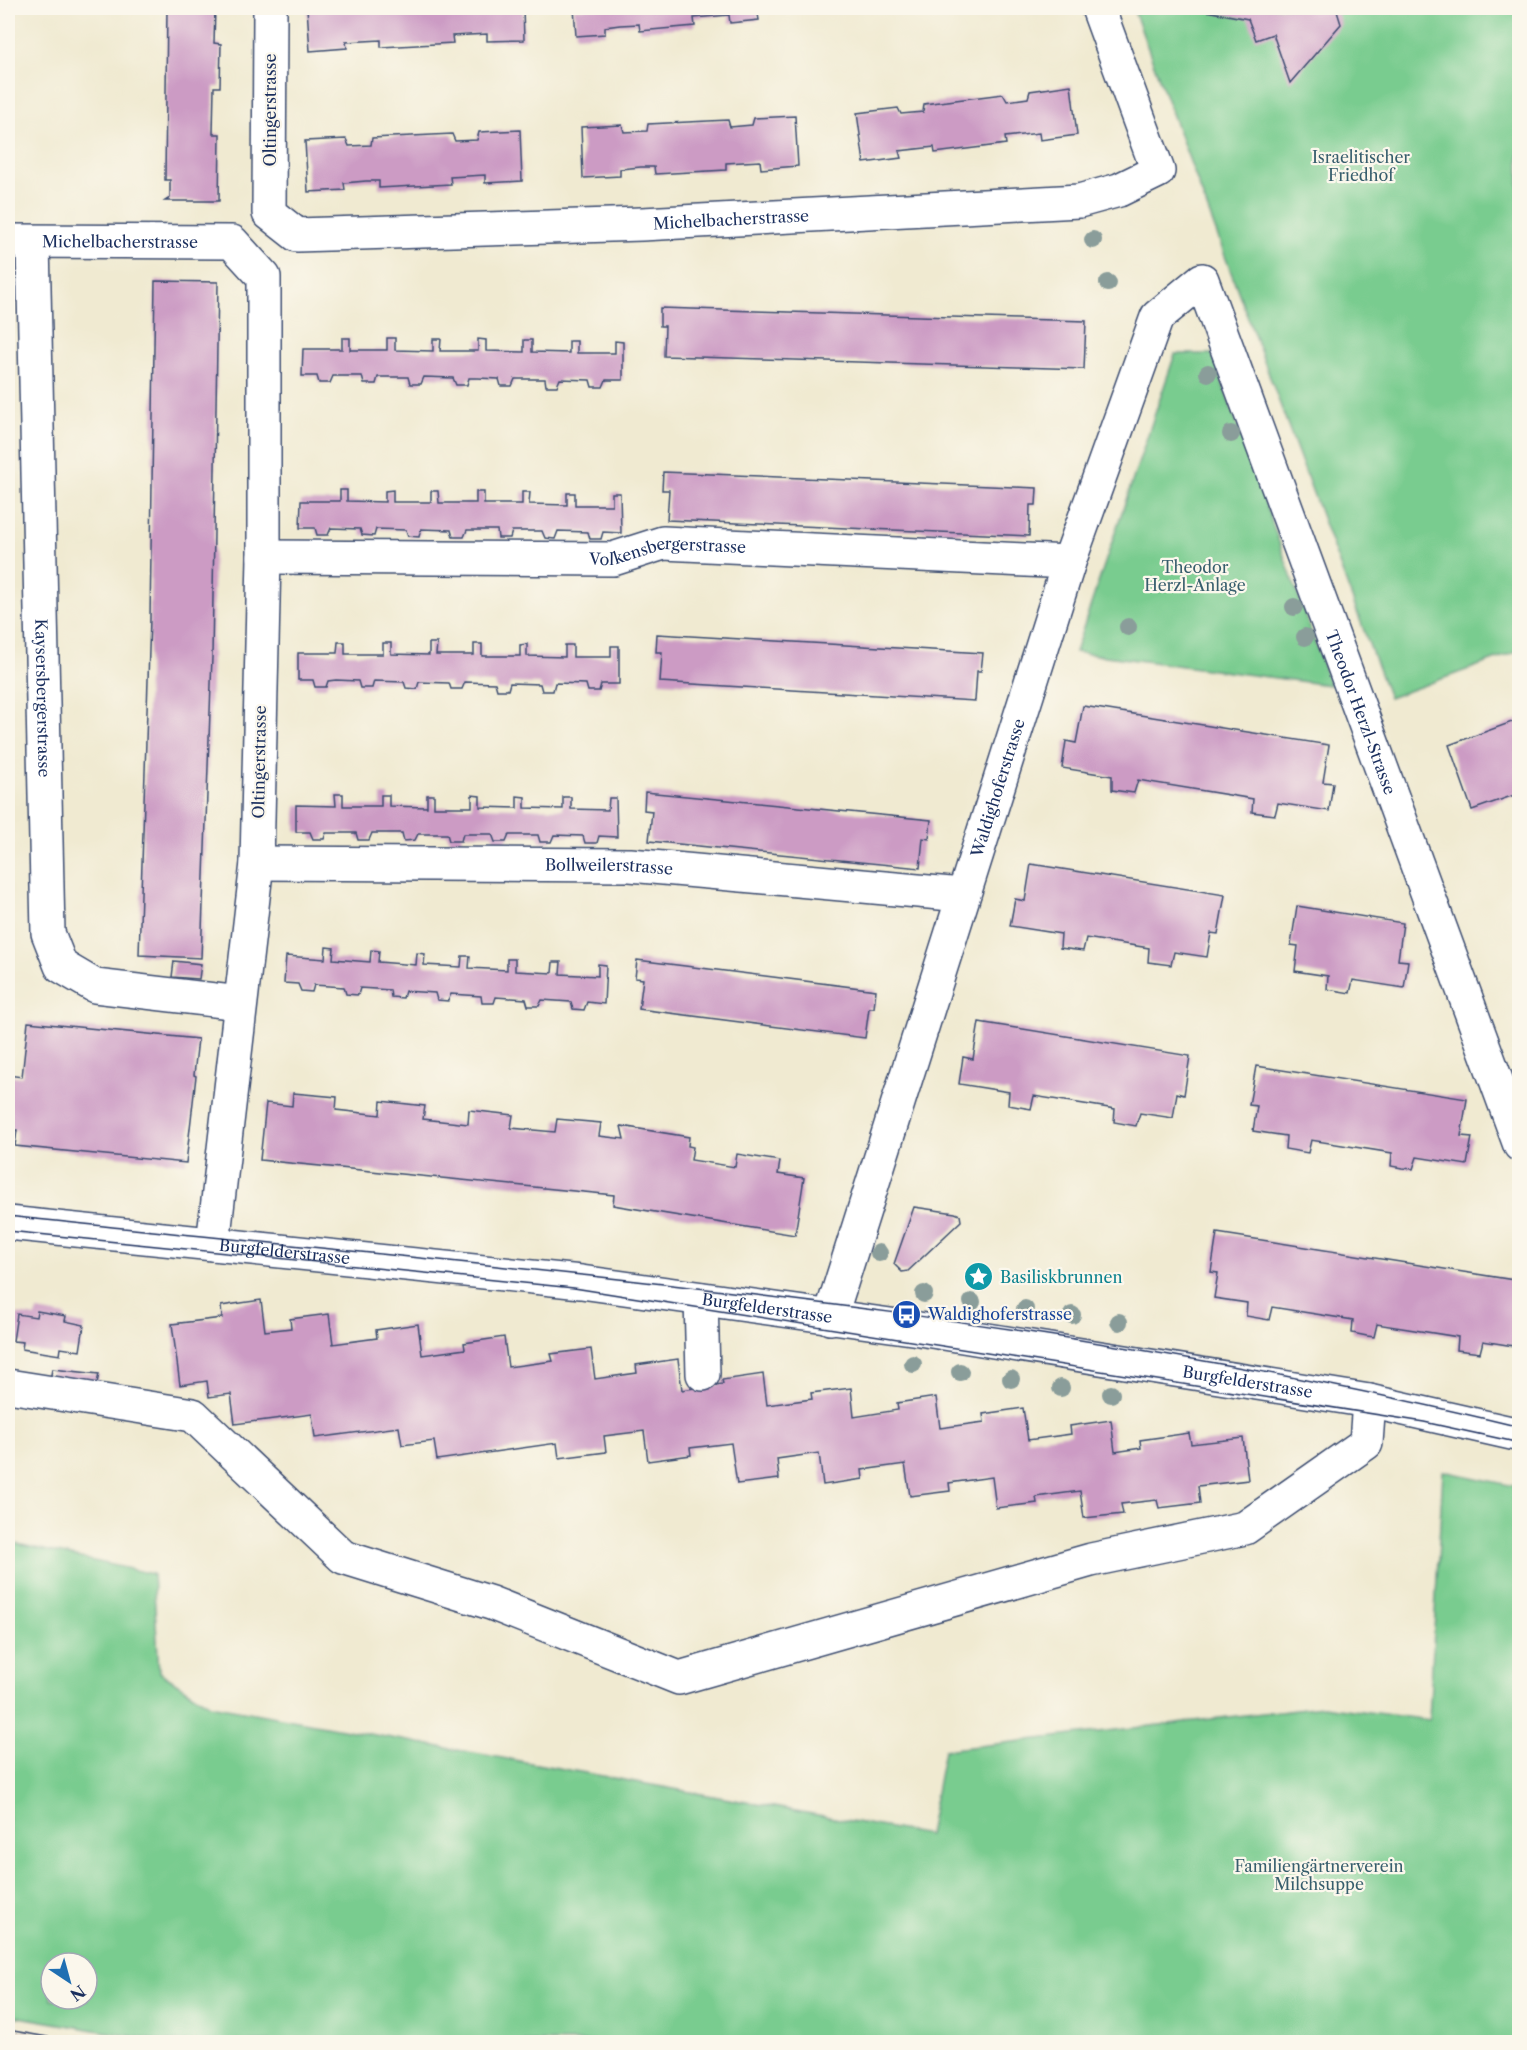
<svg xmlns="http://www.w3.org/2000/svg" width="1527" height="2050" font-family="'Libre Caslon Text',serif">
<style>
.green{fill:#79cc8f;stroke:#4a7e76;stroke-width:1.5;fill-rule:evenodd}
.building{fill:#cc9bc4}
.lines{fill:none;stroke-linecap:round;stroke-linejoin:round}
.minor-casing{stroke:#3b4b6f;stroke-width:36}
.major-casing{stroke:#3b4b6f;stroke-width:36}
.minor{stroke:#fff;stroke-width:33}
.major{stroke:#fff;stroke-width:33}
.tram{stroke:#1b2f5e;stroke-width:1.5}
.tree{fill:#8a9d9a}
.labels{text-anchor:middle;dominant-baseline:central;stroke-width:4.5;stroke-linejoin:round;paint-order:stroke}
.street-label{font-size:16px;fill:#1b2f5e;stroke:#fbf7ec}
.park-label{font-size:16px;fill:#375e6d;stroke:#fbf7ec}
.culture-label{font-size:16px;fill:#0d838f;stroke:#fbf7ec;text-anchor:start}
.transit-label{font-size:16px;fill:#164399;stroke:#fbf7ec;text-anchor:start}
</style>
<rect width="100%" height="100%" fill="#fbf7ec"/>
<filter id="ink" filterUnits="userSpaceOnUse"><feTurbulence type="fractalNoise" baseFrequency=".0167" numOctaves="2"/><feDisplacementMap in="SourceGraphic" scale="12" xChannelSelector="R" yChannelSelector="G"/><feConvolveMatrix kernelMatrix="1 2 1 2 8 2 1 2 1" color-interpolation-filters="sRGB"/></filter>
<filter id="wash" filterUnits="userSpaceOnUse"><feTurbulence type="fractalNoise" baseFrequency=".008" numOctaves="4" result="noise"/><feDisplacementMap in="SourceGraphic" scale="24" xChannelSelector="R" yChannelSelector="G"/><feGaussianBlur stdDeviation="1.35" result="paint"/><feColorMatrix in="noise" values="0 0 0 0 0 0 0 0 0 0 0 0 0 0 0 0 0 1.4 0 .05"/><feComposite in="paint" operator="in"/></filter>
<g filter="url(#wash)">
<rect width="100%" height="100%" fill="#f0ead1"/>
<path class="green" d="M1133 8H1519V651L1389 698Z
M1175 354H1212L1330 685 1075 652Z
M1443 1471 1519 1487V2042H164L8 2015V1542L153 1574 159 1672 210 1705 928 1835 944 1750 1323 1706 1429 1720ZM51 1963H87V1999H51Z"/>
<g id="blocks">
<path class="building" d="M167 8H215L214 43 221 44 220 87H214L213 134H220L219 201H165L170 198V180H165Z
M307 8H523L524 40 487 41V34L452 36 453 43 381 47V40L346 42 347 48 310 51Z
M574 8H757L759 20 730 23 729 15 694 18 695 26 640 31 639 24 620 25 605 27V34L576 36Z
M811 8H841V9L812 13Z
M1205 8H1336L1341 24 1290 83 1273 34 1256 40 1248 19 1206 11Z
M1071 85 1077 135 1040 140 1039 133 1005 137 1006 144 935 153 934 147 899 151 901 158 864 163 857 113 898 108 901 114 923 112 924 104 1003 94 1007 101 1028 98 1030 91Z
M795 116 798 166 761 169 760 161 726 163V170L655 174 654 167H641L620 169V176L583 178 581 127 622 125 624 132 647 131 648 124 728 120 730 127 752 125 754 118Z
M520 130 522 181 485 183V175L450 177 451 184 379 188V181H366L344 183 345 190 308 192 305 141 346 139 349 146 371 145 372 138 452 134 455 141 477 140 479 132Z
M155 281 218 282 212 657 201 958 139 955 150 619Z
M660 308 1086 321 1084 369 664 356 665 326H660Z
M342 338H350V350H387V338H395V350L433 351V339H441L440 351H478V339L486 340V351L524 352V340H532V352L569 353V341H577V353H615V341L623 342V380H606L603 387H592L590 380 560 379 557 386H546L545 379H515L512 386H501L499 379 478 378H469L467 385H456L453 378 424 377 421 384H410L408 377H378L376 384H364L362 376H333L330 383H319L317 376H302L303 349H342Z
M663 472 1037 488 1036 505H1030L1029 536 667 520 669 490H662Z
M340 490H347V501L385 502V491L393 490V502H431V491H438L439 503H476V492H484V504H522V492H530L529 504 567 505V493H575V505H612V493H620L621 533 603 532 601 539H590L588 532 558 531 555 539 545 538 542 531H512L510 538H498L497 530H467L464 537H453L451 530 421 529 419 537 408 536 406 530 376 529 374 536 362 535 360 529 331 528 328 535H317L315 528H300L301 501H340Z
M657 634 983 653 981 671H977L975 701 660 682 662 652H656Z
M338 642H345V654H383V643H391V654L429 655V643H437L436 655H474V644H482V656H520V645L527 644V656L565 657V645H573V657H611V646H619V684H601L599 691H588L586 684 555 683 553 691H542L540 684 510 683 508 690H497L495 683 465 682 462 689H451L449 683 419 682 417 689 406 688 404 682 374 681 372 688H360L358 681 336 680 328 681 326 687H315L313 680H298V653H337Z
M1083 706 1329 745 1323 782 1333 783 1329 811 1278 803 1275 815 1252 812 1253 799 1138 780 1134 793 1112 790V776L1062 768 1066 741 1076 743Z
M1520 719V793L1472 810 1449 745Z
M645 792 931 820 929 839 923 838 920 868 649 841 652 811 644 810Z
M335 794H343V806H381V795H389V806L427 807V795H434V807H472V795L480 796V807L517 808V796L525 797V808L563 809V797H571V809L608 810 609 798H616L617 837 599 836 597 843H585L583 836 554 835 551 842H540L538 835H509L506 842H495L492 834H463L461 841H449L447 834H418L415 840 404 841 402 833H372L369 840H358L356 833H326L324 839H313L310 832H296V805L336 806Z
M1031 864 1225 895 1218 934 1211 933 1207 957 1174 952 1171 965 1148 962 1149 948 1086 938 1083 951 1060 948 1061 934 1010 926 1015 899 1025 901Z
M1297 906 1403 923 1398 960 1408 961 1404 988 1353 980 1350 993 1327 989 1328 976 1295 971 1298 946 1291 945Z
M326 947 334 948 333 959 370 962 371 950 379 951 378 962 416 965 417 953 425 954 424 965 461 967 462 956H470L469 968 507 970V959H515V971L552 973 553 962H561L560 974 598 976V964L606 965 604 1004 587 1002 584 1010 573 1009 571 1002 542 1000 539 1006H528L526 999 496 997 494 1003H482L481 996 451 994 448 1001 437 1000 435 993 405 991 403 998 391 997 390 990 360 988 358 995 346 994 344 987 314 985 312 992 301 991 298 984 284 983 286 956 325 959Z
M637 960 876 990 874 1008H869L865 1038 639 1009 643 979 635 978Z
M174 961 201 964 199 979 172 977Z
M28 1022 198 1039 194 1075 196 1076 186 1163 15 1146 17 1130H8V1075L22 1077Z
M979 1022 1190 1056 1184 1095 1177 1093 1173 1118 1140 1113 1136 1126 1114 1122 1115 1109 1034 1096 1031 1109 1008 1105 1009 1092 959 1084 963 1057 973 1059Z
M1256 1066 1467 1099 1461 1136 1472 1137 1467 1165 1417 1157 1413 1169 1402 1168 1391 1166 1392 1153 1311 1140 1308 1153 1285 1149 1286 1136 1253 1131 1257 1106 1249 1105Z
M293 1093 337 1097 336 1110 380 1115 381 1101 425 1106 423 1119 468 1124 469 1110 513 1115 511 1128 555 1132 557 1119 601 1123 599 1136 624 1139 621 1126 689 1137 688 1146 693 1147 691 1160 735 1167 737 1154 780 1161 778 1174 804 1178 795 1235 613 1205 614 1195 260 1160 266 1103 292 1106Z
M914 1207 955 1213 960 1215 961 1221 908 1271 902 1272 894 1264Z
M1217 1233 1520 1281V1347L1483 1341 1480 1353 1457 1350 1458 1337 1377 1324 1374 1337 1367 1336 1352 1333 1353 1320 1272 1307 1269 1320 1246 1316 1247 1303 1214 1298 1218 1273 1211 1272Z
M261 1300 265 1331 291 1328 290 1319 329 1314 333 1344 377 1338 376 1330 418 1324 422 1355 465 1349 464 1343 504 1337 508 1367 553 1361 551 1354 591 1349 595 1379 637 1373 636 1365 678 1359 682 1390 723 1384 722 1380 763 1374 767 1405 812 1399 811 1393 851 1388 854 1417 898 1410 897 1403 936 1397 940 1428 984 1422 983 1414 1023 1408 1028 1440 1071 1434 1070 1426 1111 1420 1115 1452 1141 1448 1140 1440 1189 1433 1191 1444 1243 1438 1248 1480 1198 1486 1200 1503 1159 1508 1157 1500 1121 1504 1123 1514 1084 1518 1080 1491 1036 1497 1037 1503 996 1508 992 1477 949 1483 950 1491 910 1496 905 1464 862 1470 863 1479 823 1485 819 1453 777 1459 779 1479 737 1484 731 1443 690 1448 691 1455 648 1461 644 1431 604 1436 606 1452 559 1458 557 1443 437 1460 434 1441 402 1445 399 1427 315 1438 312 1414 235 1424 231 1394 209 1397 207 1381 180 1385 172 1324 222 1318 221 1306Z
M37 1311 66 1316 65 1321 84 1325 80 1351 61 1348 60 1355 22 1349 23 1342 13 1341 17 1314 36 1317Z
M52 1369 99 1374 95 1393 49 1386Z
M8 2030 70 2041V2042H8Z"/>
</g>
</g>
<g filter="url(#ink)">
<use href="#blocks" fill-opacity="0" stroke="#3b4b6f" stroke-width="1.5"/>
<g class="lines">
<defs>
<g id="minor">
<path id="s1" d="M270 8 269 213 297 235 642 224 1079 201 1119 190 1158 171 1098 8"/>
<path id="s2" d="M8 241 232 242 264 277V557L257 863 213 1244"/>
<path id="s3" d="M33 242 48 933 61 966 95 986 240 1003"/>
<path id="s4" d="M264 557 613 559 663 543 1069 562"/>
<path id="s5" d="M257 863 630 865 962 895"/>
<path d="M701 1299 703 1374"/>
<path id="s6" d="M830 1318 1069 562 1157 317 1202 280 1520 1145"/>
<path d="M8 1386 193 1415 343 1557 491 1603 679 1678 1091 1560 1245 1528 1366 1443 1369 1401"/>
</g>
<g id="major">
<path id="s7" d="M8 1223 581 1282 919 1329 1369 1401 1520 1435"/>
</g>
</defs>
<use href="#minor" class="minor-casing"/>
<use href="#major" class="major-casing"/>
<use href="#minor" class="minor"/>
<use href="#major" class="major"/>
<path class="tram" d="M8 1216C513 1270 1024 1306 1520 1427
M8 1231 574 1288 1424 1422 1520 1443"/>
</g>
<g class="tree">
<circle cx="1093" cy="240" r="9"/>
<circle cx="1108" cy="283" r="9"/>
<circle cx="1208" cy="373" r="9"/>
<circle cx="1231" cy="434" r="9"/>
<circle cx="1294" cy="607" r="9"/>
<circle cx="1128" cy="627" r="9"/>
<circle cx="1305" cy="637" r="9"/>
<circle cx="879" cy="1253" r="9"/>
<circle cx="924" cy="1294" r="9"/>
<circle cx="972" cy="1302" r="9"/>
<circle cx="1025" cy="1309" r="9"/>
<circle cx="1072" cy="1315" r="9"/>
<circle cx="1119" cy="1322" r="9"/>
<circle cx="913" cy="1364" r="9"/>
<circle cx="960" cy="1372" r="9"/>
<circle cx="1011" cy="1379" r="9"/>
<circle cx="1061" cy="1388" r="9"/>
<circle cx="1111" cy="1394" r="9"/>
</g>
</g>
<defs>
<symbol id="sight-disc" viewBox="-11 -11 22 22"><circle r="9.5" fill="#0f9aa8" stroke="#fbf7ec"/><path d="M0-6L1.8-2.2L6-1.7L2.9 1.2L3.7 5.4L0 3.3L-3.7 5.4L-2.9 1.2L-6-1.7L-1.8-2.2Z" fill="#fff"/></symbol>
<symbol id="bus-disc" viewBox="-11 -11 22 22"><circle r="9.5" fill="#1a4fb4" stroke="#fbf7ec"/><path d="M-5-6H5V4H4V6H2V4H-2V6H-4V4H-5ZM-3.5-4V0h7V-4ZM-3.5 1.2v1.5H-2V1.2ZM2 1.2v1.5H3.5V1.2Z" fill="#fff"/></symbol>
</defs>
<g fill-rule="evenodd">
<use href="#sight-disc" x="962" y="1260" width="33" height="33"/>
<use href="#bus-disc" x="890" y="1298" width="33" height="33"/>
</g>
<g class="labels">
<g class="street-label">
<text transform="translate(270 110) rotate(-90)">Oltingerstrasse</text>
<text stroke="none"><textPath href="#s1" startOffset="675">Michelbacherstrasse</textPath></text>
<text stroke="none"><textPath href="#s2" startOffset="112">Michelbacherstrasse</textPath></text>
<text stroke="none"><textPath href="#s4" startOffset="405">Volkensbergerstrasse</textPath></text>
<text stroke="none"><textPath href="#s3" startOffset="456">Kaysersbergerstrasse</textPath></text>
<text stroke="none"><textPath href="#s6" startOffset="1572">Theodor Herzl-Strasse</textPath></text>
<text transform="translate(259 762) rotate(-89)">Oltingerstrasse</text>
<text stroke="none"><textPath href="#s6" startOffset="556">Waldighoferstrasse</textPath></text>
<text stroke="none"><textPath href="#s5" startOffset="352">Bollweilerstrasse</textPath></text>
<text stroke="none"><textPath href="#s7" startOffset="278">Burgfelderstrasse</textPath></text>
<text stroke="none"><textPath href="#s7" startOffset="764">Burgfelderstrasse</textPath></text>
<text stroke="none"><textPath href="#s7" startOffset="1250">Burgfelderstrasse</textPath></text>
</g>
<g class="park-label">
<text x="1361" y="157">Israelitischer<tspan x="1361" dy="18">Friedhof</tspan></text>
<text x="1195" y="567">Theodor<tspan x="1195" dy="18">Herzl-Anlage</tspan></text>
<text x="1319" y="1866">Familiengärtnerverein<tspan x="1319" dy="18">Milchsuppe</tspan></text>
</g>
<g class="culture-label">
<text x="1000" y="1277">Basiliskbrunnen</text>
</g>
<g class="transit-label">
<text x="928" y="1314">Waldighoferstrasse</text>
</g>
</g>
<rect width="1527" height="2050" fill="none" stroke="#fbf7ec" stroke-width="30"/>
<g transform="translate(69 1981) rotate(144)"><circle r="28" fill="#fbf7ec" stroke="#a1a7b3" stroke-width="1.5"/>
<path d="M0-4.5L10 22L0 15L-10 22Z" fill="#1f6fb2"/>
<text y="-9" font-size="16" font-weight="bold" text-anchor="middle" fill="#1b2f5e">N</text>
</g>
</svg>
